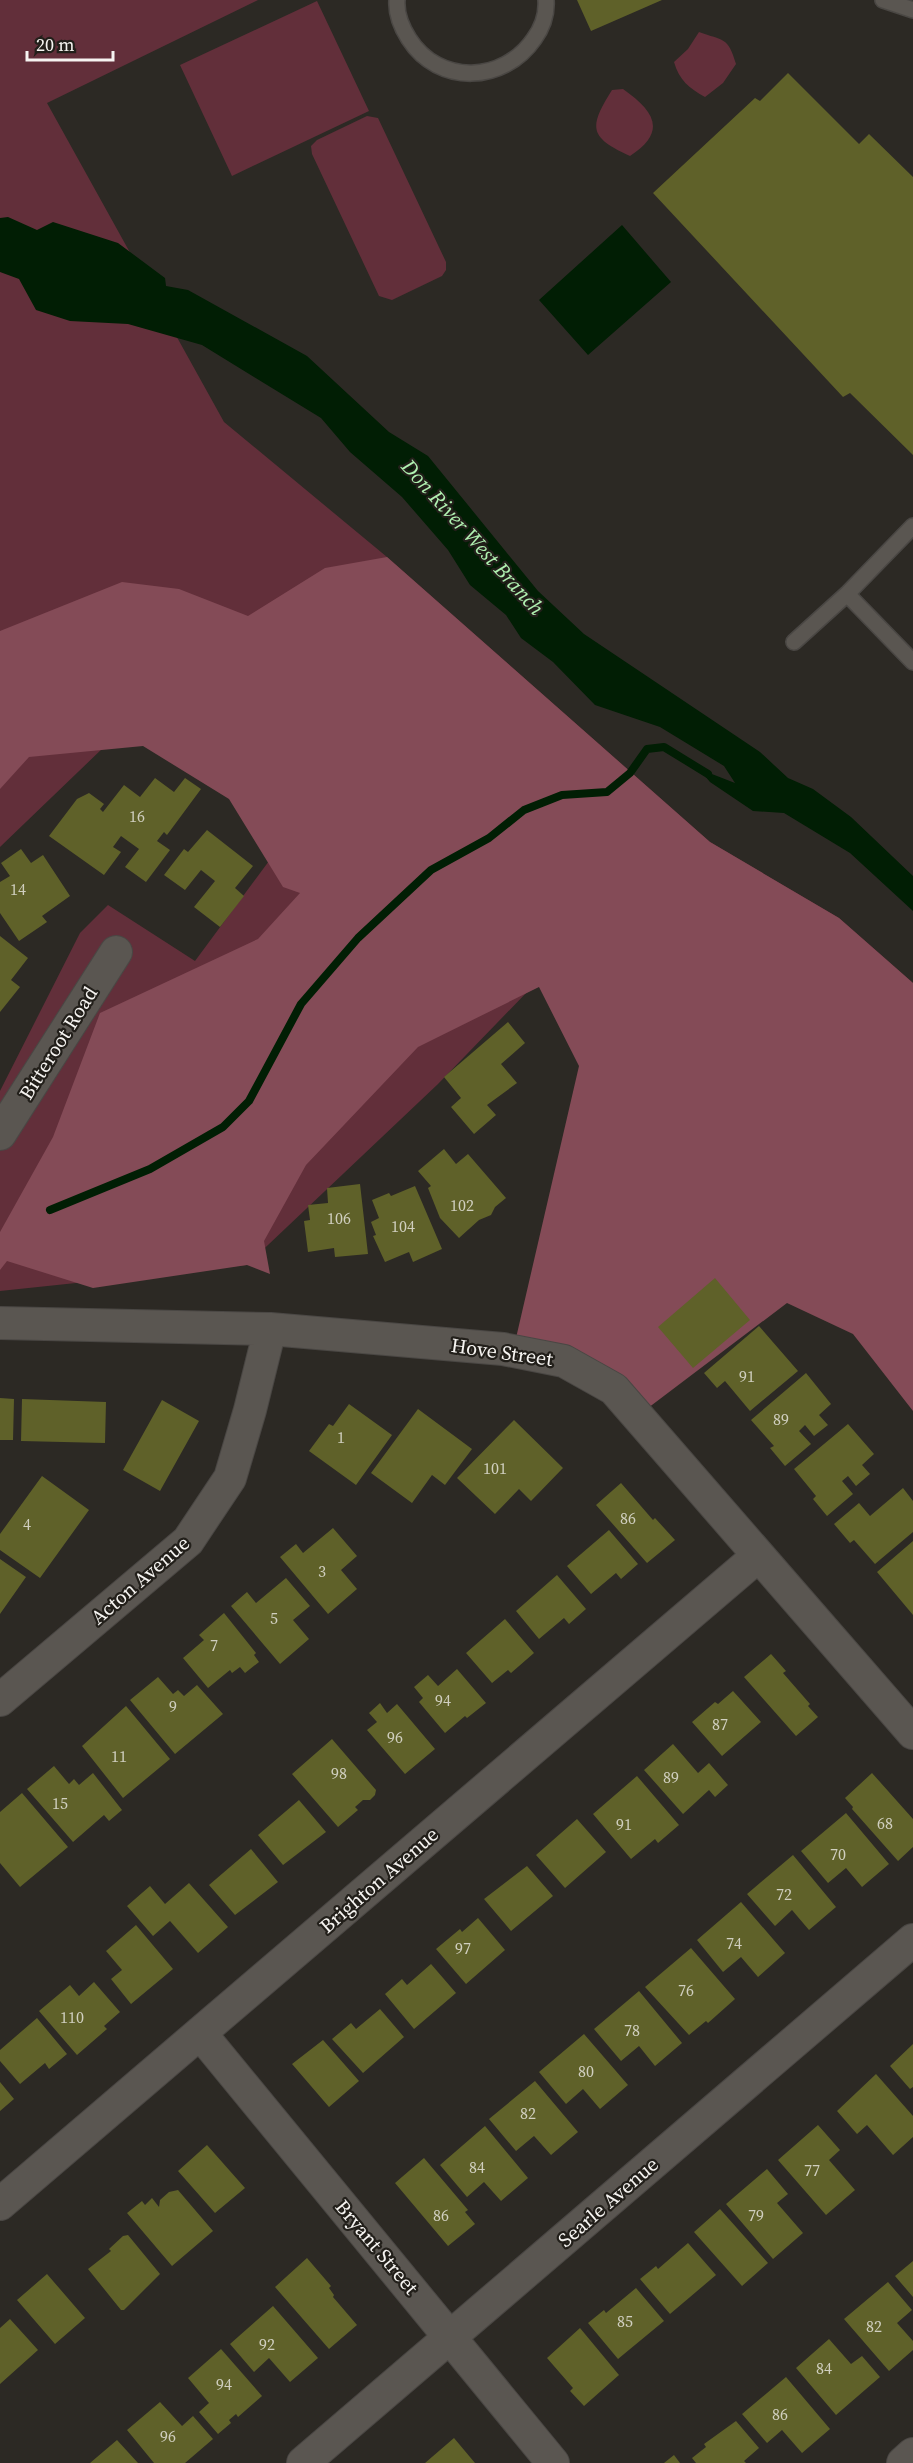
<svg xmlns="http://www.w3.org/2000/svg" width="913" height="2463" font-family="'Source Serif 4',serif">
<style>
.green{fill:#622f3a}
.forest{fill:#844b57}
.water{fill:#011e04}
.lines{fill:none;stroke-linecap:round;stroke-linejoin:round}
.stream{stroke:#011e04;stroke-width:8}
.building{fill:#5f6129}
.lane-casing{stroke:#4a4744;stroke-width:18}
.street-casing{stroke:#4a4744;stroke-width:34}
.lane{stroke:#5a5651;stroke-width:15}
.street{stroke:#5a5651;stroke-width:32}
.labels{text-anchor:middle;dominant-baseline:central;stroke-width:4.5;stroke-linejoin:round;paint-order:stroke}
.number-label{font-size:16px;fill:#d0cfbf}
.street-label{font-size:20px;fill:#f6f4f1;stroke:#221f1a}
.water-label{font-size:21px;font-style:italic;fill:#b0f1b1;stroke:#221f1a}
</style>
<rect width="100%" height="100%" fill="#2c2924"/>
<path class="green" d="M0 0H258L47 103 224 422 387 557 710 842 839 918 913 983 556 962 438 1084 247 1265 0 1291V1091L80 933 108 905 195 961 289 834 130 722 0 847Z
M317 1 369 111 232 176 180 65Z
M699 32C723 41 728 36 736 64L723 83 705 97C689 88 679 80 674 62L688 49Z
M623 89C654 111 668 131 630 156 588 137 589 127 612 90Z
M367 116 378 118 446 262V270L442 276 392 300 379 296 312 154 311 146 317 140Z"/>
<path class="forest" d="M387 557 710 842 839 918 913 983V1411L853 1334 787 1303 648 1408 516 1338 579 1066 539 987 418 1047 306 1165 264 1241 270 1274 247 1265 93 1288 7 1261 0 1270V1232L53 1137 100 1013 258 939 300 893 283 887 229 799 143 746 29 757 0 789V631L122 582 179 589 248 616 325 568Z"/>
<path class="water" d="M8 217 37 230 53 222 118 243 165 278 166 286 188 290 307 356 389 432 428 456 538 591 584 634 760 752 788 778 813 789 851 817 913 876V911L850 853 784 813 753 811 710 782 699 769 735 783 724 766 660 727 595 705 553 662 521 638 506 615 470 585 448 550 402 497 350 452 321 418 202 345 128 324 70 321 36 310 19 279 0 272V218Z
M622 225 671 282 588 355 539 300Z"/>
<g class="lines">
<path class="stream" d="M50 1210 150 1169 223 1127 249 1101 301 1004 358 938 431 870 489 838 524 810 562 795 607 792 630 773 647 749 664 747 708 774"/>
</g>
<path class="building" d="M577 0H662L591 31Z
M788 73 859 144 869 134 913 177V455L850 393 843 397 653 193 755 98 760 101Z
M155 778 174 792 185 778 201 789 167 835 164 832 157 841 170 850 146 882 125 867 139 849 121 836 113 847 121 852 104 875 49 836 77 799 89 793 104 804 100 809 103 812 124 785 140 797Z
M207 830 253 866 235 888 244 896 220 927 194 907 215 881 201 870 185 890 164 875 184 849 188 852Z
M21 849 31 863 43 855 70 896 42 916 47 922 19 941 0 913V882L10 876 1 863Z
M0 936 28 958 11 980 20 987 0 1012Z
M508 1022 525 1043 501 1064 517 1083 487 1105 496 1115 474 1134 451 1107 461 1098 444 1077Z
M444 1149 456 1164 468 1154 506 1198 495 1207 491 1215 479 1220 459 1238 440 1218 428 1188 431 1186 418 1171Z
M360 1184 368 1254 335 1257 334 1248 308 1252 304 1221 310 1220 308 1205 328 1203 327 1188Z
M415 1186 442 1249 413 1262 409 1252 385 1262 373 1236 376 1235 371 1222 379 1218 372 1200 389 1193 391 1196Z
M715 1278 750 1320 693 1368 658 1327Z
M759 1326 798 1371 750 1411 725 1381 717 1388 704 1373Z
M806 1373 831 1404 819 1415 828 1425 814 1436 805 1425 799 1431 811 1444 785 1466 770 1448 774 1446 751 1420Z
M0 1398 14 1399 13 1440H0Z
M22 1399 106 1402 105 1443 21 1441Z
M162 1400 199 1421 160 1491 123 1470Z
M349 1404 392 1435 356 1485 309 1451 329 1424 333 1426Z
M418 1409 472 1449 445 1485 432 1475 412 1503 371 1473Z
M514 1420 563 1468 531 1501 519 1489 495 1514 457 1478Z
M848 1424 874 1454 862 1465 870 1474 856 1486 848 1476 842 1481 853 1494 827 1516 813 1499 816 1496 794 1469Z
M42 1476 89 1510 40 1578 0 1550V1534Z
M621 1483 653 1520 655 1518 675 1540 647 1563 596 1505Z
M903 1488 913 1501V1532L875 1564 854 1540 850 1543 834 1524 859 1503 870 1516Z
M333 1528 357 1556 341 1570 357 1589 328 1614 280 1557 296 1544 303 1553Z
M609 1530 638 1564 621 1579 616 1573 591 1594 567 1566Z
M913 1541V1615L877 1572Z
M0 1559 26 1577 0 1614Z
M557 1575 586 1609 569 1624 564 1618 539 1639 516 1611Z
M286 1578 310 1606 293 1620 309 1639 280 1664 231 1606 247 1592 256 1603Z
M224 1613 256 1653 254 1655 259 1662 245 1673 240 1667 232 1673 230 1670 208 1688 183 1658 204 1640 199 1635Z
M505 1619 534 1653 511 1673 508 1670 492 1683 466 1653Z
M771 1654 786 1671 783 1673 810 1704 808 1706 818 1717 796 1736 744 1677Z
M457 1669 486 1703 467 1718 465 1716 445 1733 419 1702 423 1698 414 1687 428 1675 438 1686Z
M158 1677 173 1694 178 1690 184 1696 197 1685 223 1714 175 1754 130 1700Z
M733 1691 761 1722 722 1756 692 1722 715 1702 718 1704Z
M380 1703 387 1713 397 1704 435 1749 405 1774 367 1730 377 1722 369 1713Z
M126 1706 170 1759 123 1798 82 1746Z
M332 1739 376 1790 375 1795 370 1800H363L355 1807 358 1810 338 1827 292 1774Z
M673 1744 698 1773 709 1763 728 1785 715 1797 709 1790 683 1814 644 1770Z
M54 1766 69 1784 74 1779 79 1785 93 1773 122 1810 109 1821 104 1815 73 1842 27 1789Z
M872 1773 913 1819V1847L898 1861 852 1809 853 1807 845 1798Z
M637 1776 679 1825 658 1843 655 1839 631 1859 593 1814Z
M22 1793 68 1847 20 1887 0 1863V1812Z
M299 1800 326 1832 283 1865 258 1835Z
M846 1813 889 1864 862 1887 846 1868 828 1883 801 1851Z
M577 1819 606 1852 565 1888 536 1855Z
M251 1849 278 1882 235 1915 209 1885Z
M793 1855 836 1907 809 1930 792 1910 775 1926 747 1894Z
M527 1866 553 1896 511 1931 484 1899Z
M189 1883 228 1927 198 1953 170 1921 153 1936 127 1906 150 1886 165 1904Z
M741 1902 785 1953 758 1977 741 1957 723 1972 697 1940Z
M478 1918 505 1950 466 1984 436 1949 460 1929 462 1932Z
M136 1925 173 1969 131 2004 111 1979 122 1970 106 1951Z
M691 1948 735 1999 708 2023 706 2021 689 2035 645 1987Z
M431 1964 456 1993 414 2029 385 1994 402 1979 407 1985Z
M94 1982 120 2012 104 2026 107 2029 77 2055 39 2011 70 1985 79 1996Z
M639 1991 682 2043 655 2066 639 2046 621 2061 594 2029Z
M380 2009 404 2037 363 2073 332 2039 351 2023 356 2029Z
M37 2018 67 2054 49 2069 45 2063 20 2084 0 2061V2050Z
M584 2034 628 2085 600 2109 583 2089 566 2104 539 2072Z
M323 2040 359 2081 329 2107 292 2064Z
M913 2044V2087L910 2089 890 2066Z
M876 2074 913 2116V2137L893 2155 867 2125 857 2134 837 2111Z
M535 2081 578 2132 551 2155 534 2136 516 2151 489 2119Z
M0 2082 14 2099 0 2111Z
M818 2125 840 2150 829 2160 855 2190 826 2215 778 2160Z
M485 2126 528 2178 501 2201 484 2182 467 2197 440 2165Z
M207 2145 245 2188 215 2213 178 2171Z
M424 2158 468 2210 465 2212 475 2224 448 2246 395 2183Z
M767 2169 788 2194 777 2203 803 2233 773 2259 726 2204Z
M178 2190 213 2231 172 2266 127 2213 142 2201 145 2205 152 2198 159 2207 160 2200 169 2192Z
M720 2209 768 2263 742 2286 694 2232Z
M128 2235 160 2274 124 2310H121L88 2269 111 2251 109 2249 123 2236Z
M688 2243 716 2275 670 2314 640 2279 656 2266 658 2269Z
M307 2258 331 2286 329 2288 334 2295 333 2297 357 2325 329 2349 275 2287Z
M913 2261V2297L895 2276Z
M47 2274 85 2318 55 2344 17 2300Z
M888 2282 912 2310 897 2323 913 2341V2350L889 2371 844 2319Z
M636 2288 664 2321 618 2359 588 2323 604 2310 606 2313Z
M273 2306 318 2358 290 2382 269 2358 254 2372 230 2344Z
M10 2319 38 2350 0 2384V2328Z
M580 2328 619 2375 584 2406 570 2391 573 2388 547 2358Z
M829 2339 851 2364 862 2356 880 2377 836 2415 796 2368Z
M221 2349 262 2396 238 2417 236 2414 229 2420 231 2423 218 2434 199 2412 209 2403 188 2378Z
M786 2377 830 2429 802 2453 782 2430 767 2443 742 2414Z
M160 2402 182 2426 193 2416 213 2439 185 2463H154L127 2430Z
M736 2421 759 2448 744 2461 746 2463H696L692 2458 706 2447 704 2444Z
M454 2438 475 2463H425Z
M117 2440 138 2463H90Z
M674 2455 680 2463H664Z"/>
<g class="lines">
<defs>
<path id="lane" d="M397 0C396 13 402 28 409 39 439 86 504 83 534 39 542 28 547 14 546 0
M883 0 913 10
M847 594 913 662
M794 642 847 594 913 526"/>
<path id="street" d="M0 1134 116 952
M0 1323 270 1329 503 1349 564 1361 614 1389 913 1733
M0 1700 188 1541 230 1478 250 1410 270 1329
M200 2033 553 2463
M0 2204 758 1556
M303 2463 913 1940
M903 2463 913 2454"/>
</defs>
<use href="#lane" class="lane-casing"/>
<use href="#street" class="street-casing"/>
<use href="#lane" class="lane"/>
<use href="#street" class="street"/>
</g>
<g class="labels">
<g class="number-label">
<text x="137" y="816">16</text>
<text x="18" y="889">14</text>
<text x="462" y="1205">102</text>
<text x="339" y="1218">106</text>
<text x="403" y="1226">104</text>
<text x="747" y="1376">91</text>
<text x="781" y="1419">89</text>
<text x="341" y="1437">1</text>
<text x="495" y="1468">101</text>
<text x="628" y="1518">86</text>
<text x="27" y="1524">4</text>
<text x="322" y="1571">3</text>
<text x="274" y="1618">5</text>
<text x="214" y="1645">7</text>
<text x="443" y="1700">94</text>
<text x="173" y="1706">9</text>
<text x="720" y="1724">87</text>
<text x="395" y="1737">96</text>
<text x="119" y="1756">11</text>
<text x="339" y="1773">98</text>
<text x="671" y="1777">89</text>
<text x="60" y="1803">15</text>
<text x="885" y="1823">68</text>
<text x="624" y="1824">91</text>
<text x="838" y="1854">70</text>
<text x="784" y="1894">72</text>
<text x="734" y="1943">74</text>
<text x="463" y="1948">97</text>
<text x="686" y="1990">76</text>
<text x="72" y="2017">110</text>
<text x="632" y="2030">78</text>
<text x="586" y="2071">80</text>
<text x="528" y="2113">82</text>
<text x="477" y="2167">84</text>
<text x="812" y="2170">77</text>
<text x="441" y="2215">86</text>
<text x="756" y="2215">79</text>
<text x="625" y="2321">85</text>
<text x="874" y="2326">82</text>
<text x="267" y="2344">92</text>
<text x="824" y="2368">84</text>
<text x="224" y="2384">94</text>
<text x="780" y="2414">86</text>
<text x="168" y="2436">96</text>
</g>
<g class="street-label">
<text transform="translate(58 1043) rotate(-58)">Bitteroot Road</text>
<text transform="translate(502 1352) rotate(8)">Hove Street</text>
<text transform="translate(140 1580) rotate(-41)">Acton Avenue</text>
<text transform="translate(379 1880) rotate(-41)">Brighton Avenue</text>
<text transform="translate(608 2202) rotate(-41)">Searle Avenue</text>
<text transform="translate(377 2247) rotate(50)">Bryant Street</text>
</g>
<g class="water-label">
<text transform="translate(473 537) rotate(48)">Don River West Branch</text>
</g>
</g>
<path d="M27 51v9h86v-9" fill="none" stroke="#f6f4f1" stroke-width="3"/>
<text x="36" y="51" font-size="18" fill="#f6f4f1" stroke="#221f1a" stroke-width="4.5" paint-order="stroke">20 m</text>
</svg>
